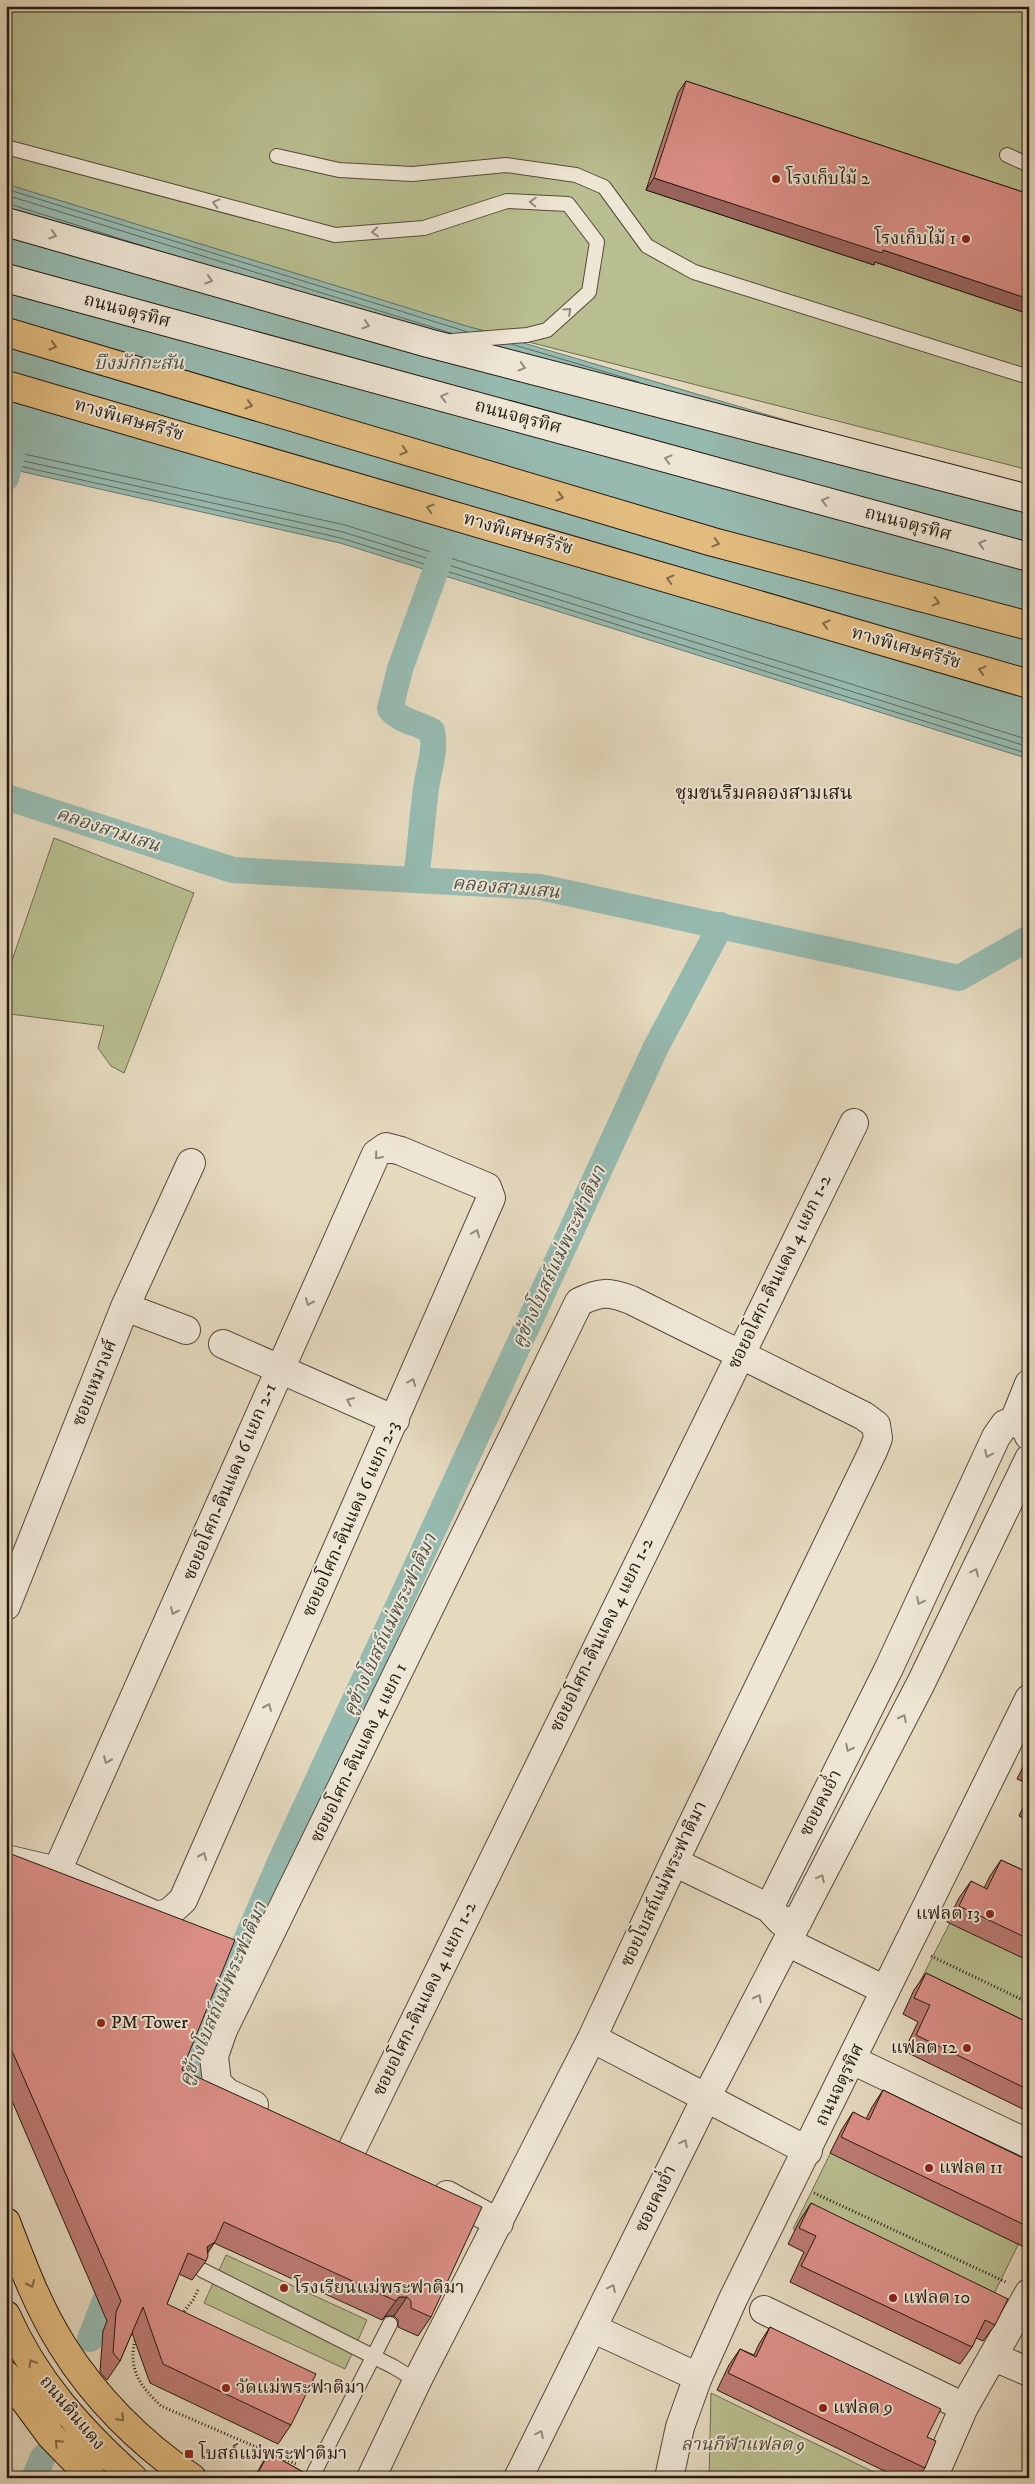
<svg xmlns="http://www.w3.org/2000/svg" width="1035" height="2484" font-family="'IM FELL DW Pica','Noto Serif Thai',serif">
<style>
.green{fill:#b8be8f;stroke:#6e6c4f}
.water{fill:#96bab0;stroke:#697a70}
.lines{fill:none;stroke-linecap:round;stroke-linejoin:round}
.shore{stroke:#5e6a60;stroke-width:1}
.canal{stroke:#96bab0;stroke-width:26}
.service-casing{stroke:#55493b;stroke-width:16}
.minor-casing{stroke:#55493b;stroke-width:30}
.tertiary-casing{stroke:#55493b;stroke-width:30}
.secondary-casing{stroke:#25190f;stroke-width:30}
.primary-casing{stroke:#25190f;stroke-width:30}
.motorway-casing{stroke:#25190f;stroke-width:30}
.path{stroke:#25190f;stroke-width:3;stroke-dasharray:1 2.5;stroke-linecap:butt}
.service{stroke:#eee6d5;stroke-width:14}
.minor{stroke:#eee6d5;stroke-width:28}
.tertiary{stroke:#eee6d5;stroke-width:28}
.secondary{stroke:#eee6d5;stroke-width:28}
.primary{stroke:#e2bc7f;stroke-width:28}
.motorway{stroke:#e2bc7f;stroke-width:28}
.wall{fill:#bd7b74;stroke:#25190f}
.shaded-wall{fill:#9a645e;stroke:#25190f}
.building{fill:#dc8f87;stroke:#25190f}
.oneway{stroke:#948a7c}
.oneway2{stroke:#846a47}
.poi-dot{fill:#8f2418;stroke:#eee6d5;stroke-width:2}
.labels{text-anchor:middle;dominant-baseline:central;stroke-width:4;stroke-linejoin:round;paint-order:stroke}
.poi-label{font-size:18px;fill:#25190f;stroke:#eee6d5;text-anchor:start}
.street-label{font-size:18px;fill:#25190f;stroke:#eee6d5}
.park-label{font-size:18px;font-style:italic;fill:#514b35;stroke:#eee6d5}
.water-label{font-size:19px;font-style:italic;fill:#4d5147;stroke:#eee6d5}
.neighbourhood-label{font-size:19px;fill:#25190f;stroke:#eee6d5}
</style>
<rect width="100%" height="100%" fill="#e5d9be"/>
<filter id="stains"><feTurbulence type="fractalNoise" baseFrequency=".004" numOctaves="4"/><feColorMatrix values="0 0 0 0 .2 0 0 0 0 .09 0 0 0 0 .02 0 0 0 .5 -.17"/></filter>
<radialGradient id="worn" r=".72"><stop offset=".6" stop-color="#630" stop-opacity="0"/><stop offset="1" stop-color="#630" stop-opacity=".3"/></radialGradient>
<path class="green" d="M6 6H1029V470L466 326 6 184Z
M54 838 194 893 124 1073 111 1066 98 1048 104 1026 10 1014 6 1024V978Z
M953 1917 1029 1955V2053L913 1995Z
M834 2146 1022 2237 981 2320 793 2229Z
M226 2255 367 2320 345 2369 204 2303Z
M711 2393 886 2478H709Z"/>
<path class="water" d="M6 184 466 326 1029 492V759L340 543 6 468Z"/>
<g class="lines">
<path class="shore" d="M6 189 468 332
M6 195 451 333
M6 203 150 248
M511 344 639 382
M6 450 345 525 1029 740
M6 457 343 532 1029 747
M6 463 341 538 1029 754"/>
<path class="canal" d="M6 478 14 446
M6 797 233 870 540 887 959 978 1029 938
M416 880C420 849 422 819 426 788 429 768 436 751 432 731 418 723 400 721 390 709L400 669 439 561
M176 2106 187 2076 281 1860 656 1047 721 925
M90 2339 115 2275
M34 2478 43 2457"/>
<defs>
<path id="service" d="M6 147 335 235 424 228 507 201 568 204 597 242 589 292 547 330 527 335 452 341
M1007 155 1029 165
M277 156 339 170 412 174 506 165 576 175 604 187 647 246 694 272 1029 377
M202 2270 394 2367 417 2381
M314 2473 390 2324"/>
<path id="minor" d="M125 1307 186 1330
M223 1344 395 1420
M1014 1421 1029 1384
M6 1606 125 1307 191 1163
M6 1859 57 1871 157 1916 170 1912 183 1900 491 1198 487 1187 401 1151 386 1147 376 1154 57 1871
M674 1862 769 1908
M798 1921H781L769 1908 889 1668 996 1437 1005 1424 1014 1421 1026 1429 1029 1436
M787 1942 885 1990
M592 2038 808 2151
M852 2060 1029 2144
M254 2105 228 2093 217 2083 214 2056 223 2030 579 1302C601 1291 609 1292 631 1300L864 1416 876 1425 878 1438 873 1451 674 1862 592 2038 417 2381 371 2478
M352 2149 854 1123
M447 2195 499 2223
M764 2310 964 2407
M592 2328 698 2377
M994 2357 1029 2372
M518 2478 706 2098 921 1683 1029 1459
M933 2478 964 2407 1029 2293"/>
<path id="tertiary" d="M669 2478 680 2427 698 2377 733 2299 1029 1699"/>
<path id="secondary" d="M6 222 428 343 1029 499
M6 278 1029 557"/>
<path id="primary" d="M6 2222C22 2264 38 2307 62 2345 94 2397 141 2444 192 2478
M6 2315C35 2381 80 2430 133 2478
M6 2375 51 2436 92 2478"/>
<path id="motorway" d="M6 332 713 542 1029 626
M6 385 1029 684"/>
</defs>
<use href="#service" class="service-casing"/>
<use href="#minor" class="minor-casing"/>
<use href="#tertiary" class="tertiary-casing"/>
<use href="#secondary" class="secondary-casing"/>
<use href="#primary" class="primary-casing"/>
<use href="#motorway" class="motorway-casing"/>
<path class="path" d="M931 1956 1029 2003
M814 2193 1006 2282
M182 2314 193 2300 199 2288
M136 2337C127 2368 139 2385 161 2406L298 2465
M309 2381 335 2393"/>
<use href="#service" class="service"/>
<use href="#minor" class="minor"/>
<use href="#tertiary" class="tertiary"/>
<use href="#secondary" class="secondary"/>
<use href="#primary" class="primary"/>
<use href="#motorway" class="motorway"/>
</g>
<path class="wall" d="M686 81 1029 194V314L875 262 874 265 646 190 678 93Z
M1029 1755V1784L1017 1779Z
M1029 1796V1821L1019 1816Z
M6 1852 182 2070 431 2317 418 2336 398 2327V2320L394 2316H386L382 2320 214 2243 208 2252 206 2261 192 2280 179 2274 167 2304 291 2425 278 2444 150 2383 132 2333 120 2361 107 2380 100 2372 103 2331 107 2321 6 2087Z
M1001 1860 1029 1873V1961L947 1922 959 1898 971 1881 984 1888 990 1876Z
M926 1973 1029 2023V2112L904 2051 918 2022 903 2014 914 1990Z
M883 2090 1029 2161V2244L1026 2248 830 2153 842 2129 853 2112 866 2119 872 2107Z
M811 2203 995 2325 983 2341 976 2338 972 2347 960 2364 790 2282 804 2252 788 2244 800 2220Z
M770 2327 927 2437 925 2468 918 2478H899L717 2390 729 2365 740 2349 754 2355 759 2344Z
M269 2453 314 2478H254L263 2462Z"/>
<path class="shaded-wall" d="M654 178 883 250 1029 299V314L875 262 874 265 646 190Z
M215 2242 203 2260 207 2247Z
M399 2297H407L394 2316H386L382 2320 396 2301Z"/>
<path class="building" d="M686 81 1029 194V299L883 250 882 253 654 178Z
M6 1852 235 1940 182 2070 482 2207 431 2317 411 2308V2301L407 2297H399L396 2301 224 2222 215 2242 207 2247 208 2256 206 2261 188 2253 167 2304 316 2374 291 2425 163 2364 143 2307 120 2361 113 2353 116 2312 121 2301 6 2037Z
M1001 1860 1029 1873V1939L959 1906 971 1881 987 1889Z
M926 1973 1029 2023V2090L916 2035 930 2005 914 1998Z
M883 2090 1029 2161V2227L841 2137 853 2112 869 2120Z
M811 2203 1008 2299 995 2325 985 2320 972 2347 801 2266 816 2236 799 2228Z
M770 2327 941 2409 927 2437 936 2441 925 2468 728 2373 740 2349 756 2357Z
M269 2453 314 2478H259L256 2476Z"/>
<defs><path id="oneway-chevron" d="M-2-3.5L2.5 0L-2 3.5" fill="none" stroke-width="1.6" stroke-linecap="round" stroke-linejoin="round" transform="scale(1.25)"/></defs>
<g class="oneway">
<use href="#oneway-chevron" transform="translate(533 202) rotate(-178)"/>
<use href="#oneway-chevron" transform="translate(216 203) rotate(-165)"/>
<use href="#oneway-chevron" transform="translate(375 232) rotate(175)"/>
<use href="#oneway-chevron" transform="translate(53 235) rotate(16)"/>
<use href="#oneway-chevron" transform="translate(209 280) rotate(16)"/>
<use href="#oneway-chevron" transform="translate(568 311) rotate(-42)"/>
<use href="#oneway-chevron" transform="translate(366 325) rotate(16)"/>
<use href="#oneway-chevron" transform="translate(522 367) rotate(15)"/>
<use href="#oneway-chevron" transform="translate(444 397) rotate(-165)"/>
<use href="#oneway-chevron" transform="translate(668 459) rotate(-165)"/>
<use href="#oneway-chevron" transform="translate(825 501) rotate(-165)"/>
<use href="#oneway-chevron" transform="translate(982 544) rotate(-165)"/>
<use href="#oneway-chevron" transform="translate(378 1156) rotate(131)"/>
<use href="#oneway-chevron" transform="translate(476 1233) rotate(-67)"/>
<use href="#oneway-chevron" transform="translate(309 1302) rotate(114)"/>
<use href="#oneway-chevron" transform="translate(412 1382) rotate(-67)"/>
<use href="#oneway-chevron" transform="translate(350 1401) rotate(-156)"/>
<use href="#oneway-chevron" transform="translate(988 1454) rotate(115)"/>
<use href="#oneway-chevron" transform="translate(975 1572) rotate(-64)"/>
<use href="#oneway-chevron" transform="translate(920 1601) rotate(115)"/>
<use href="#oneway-chevron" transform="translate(174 1611) rotate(114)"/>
<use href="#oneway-chevron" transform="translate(268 1707) rotate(-66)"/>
<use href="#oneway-chevron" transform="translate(903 1718) rotate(-63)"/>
<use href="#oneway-chevron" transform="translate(849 1748) rotate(117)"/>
<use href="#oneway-chevron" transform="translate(107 1760) rotate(114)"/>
<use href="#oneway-chevron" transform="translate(203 1856) rotate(-66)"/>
<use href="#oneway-chevron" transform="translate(821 1878) rotate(-63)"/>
<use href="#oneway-chevron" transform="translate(758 1998) rotate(-63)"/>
<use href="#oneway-chevron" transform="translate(684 2143) rotate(-64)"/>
<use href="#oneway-chevron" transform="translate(612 2288) rotate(-64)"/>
<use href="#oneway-chevron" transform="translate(540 2434) rotate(-64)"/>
</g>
<g class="oneway2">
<use href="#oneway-chevron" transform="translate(53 346) rotate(17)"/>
<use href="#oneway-chevron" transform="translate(249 405) rotate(17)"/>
<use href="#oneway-chevron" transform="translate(404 451) rotate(16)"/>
<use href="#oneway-chevron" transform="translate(560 497) rotate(16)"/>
<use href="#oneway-chevron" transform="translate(430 508) rotate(-164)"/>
<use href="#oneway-chevron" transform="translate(716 543) rotate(16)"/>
<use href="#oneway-chevron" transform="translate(670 579) rotate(-164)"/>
<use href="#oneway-chevron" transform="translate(936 602) rotate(15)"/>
<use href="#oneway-chevron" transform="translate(826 624) rotate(-164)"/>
<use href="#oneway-chevron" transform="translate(982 670) rotate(-164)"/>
<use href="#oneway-chevron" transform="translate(31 2284) rotate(66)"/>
<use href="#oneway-chevron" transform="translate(32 2363) rotate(-121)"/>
<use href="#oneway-chevron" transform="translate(121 2418) rotate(45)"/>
<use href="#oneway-chevron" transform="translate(58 2443) rotate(-134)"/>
</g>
<g class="poi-dot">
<circle cx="776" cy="179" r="5"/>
<circle cx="966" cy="239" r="5"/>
<circle cx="990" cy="1914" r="5"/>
<circle cx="101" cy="2023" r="5"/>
<circle cx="967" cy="2048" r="5"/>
<circle cx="929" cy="2168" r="5"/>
<circle cx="284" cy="2288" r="5"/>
<circle cx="893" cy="2298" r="5"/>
<circle cx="226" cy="2388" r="5"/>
<circle cx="823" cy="2408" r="5"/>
<rect x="184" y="2449" width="10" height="10" rx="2.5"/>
</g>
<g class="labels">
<g class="poi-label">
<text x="786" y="179">โรงเก็บไม้ 2</text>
<text x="956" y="239" text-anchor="end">โรงเก็บไม้ 1</text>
<text x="980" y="1914" text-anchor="end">แฟลต 13</text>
<text x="111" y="2023">PM Tower</text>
<text x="957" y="2048" text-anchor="end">แฟลต 12</text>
<text x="939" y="2168">แฟลต 11</text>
<text x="294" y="2288">โรงเรียนแม่พระฟาติมา</text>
<text x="903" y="2298">แฟลต 10</text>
<text x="236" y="2388">วัดแม่พระฟาติมา</text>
<text x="833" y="2408">แฟลต 9</text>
<text x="199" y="2454">โบสถ์แม่พระฟาติมา</text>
</g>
<g class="street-label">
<text transform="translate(127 311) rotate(15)">ถนนจตุรทิศ</text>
<text transform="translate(518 417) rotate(15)">ถนนจตุรทิศ</text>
<text transform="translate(129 420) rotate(16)">ทางพิเศษศรีรัช</text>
<text transform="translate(908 524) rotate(15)">ถนนจตุรทิศ</text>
<text transform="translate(518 534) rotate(16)">ทางพิเศษศรีรัช</text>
<text transform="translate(906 648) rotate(16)">ทางพิเศษศรีรัช</text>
<text transform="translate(780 1272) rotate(-64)">ซอยอโศก-ดินแดง 4 แยก 1-2</text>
<text transform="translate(95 1383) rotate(-68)">ซอยเหมวงศ์</text>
<text transform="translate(230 1482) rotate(-67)">ซอยอโศก-ดินแดง 6 แยก 2-1</text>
<text transform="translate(351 1519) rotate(-66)">ซอยอโศก-ดินแดง 6 แยก 2-3</text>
<text transform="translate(602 1635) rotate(-64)">ซอยอโศก-ดินแดง 4 แยก 1-2</text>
<text transform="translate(359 1753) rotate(-64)">ซอยอโศก-ดินแดง 4 แยก 1</text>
<text transform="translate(821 1803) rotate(-63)">ซอยคงอ่ำ</text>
<text transform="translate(664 1884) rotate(-65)">ซอยโบสถ์แม่พระฟาติมา</text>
<text transform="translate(425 1999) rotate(-64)">ซอยอโศก-ดินแดง 4 แยก 1-2</text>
<text transform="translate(840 2085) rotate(-64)">ถนนจตุรทิศ</text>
<text transform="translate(656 2199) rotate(-64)">ซอยคงอ่ำ</text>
<text transform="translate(72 2413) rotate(50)">ถนนดินแดง</text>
</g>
<g class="park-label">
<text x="743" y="2445">ลานกีฬาแฟลต 9</text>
</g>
<g class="water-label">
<text x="139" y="363">บึงมักกะสัน</text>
<text transform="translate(108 830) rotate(18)">คลองสามเสน</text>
<text transform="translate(506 888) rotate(5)">คลองสามเสน</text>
<text transform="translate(559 1257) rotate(-65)">คูข้างโบสถ์แม่พระฟาติมา</text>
<text transform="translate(390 1625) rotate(-65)">คูข้างโบสถ์แม่พระฟาติมา</text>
<text transform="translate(223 1994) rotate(-67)">คูข้างโบสถ์แม่พระฟาติมา</text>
</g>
<g class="neighbourhood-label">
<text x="764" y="793">ชุมชนริมคลองสามเสน</text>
</g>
</g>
<rect width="1035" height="2484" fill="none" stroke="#e5d9be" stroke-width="25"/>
<rect x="8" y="8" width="1020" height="2469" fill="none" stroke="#25190f" stroke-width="2.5"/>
<rect x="12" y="12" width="1010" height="2459" fill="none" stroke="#25190f"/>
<rect width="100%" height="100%" filter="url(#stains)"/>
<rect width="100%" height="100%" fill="url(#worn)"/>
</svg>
